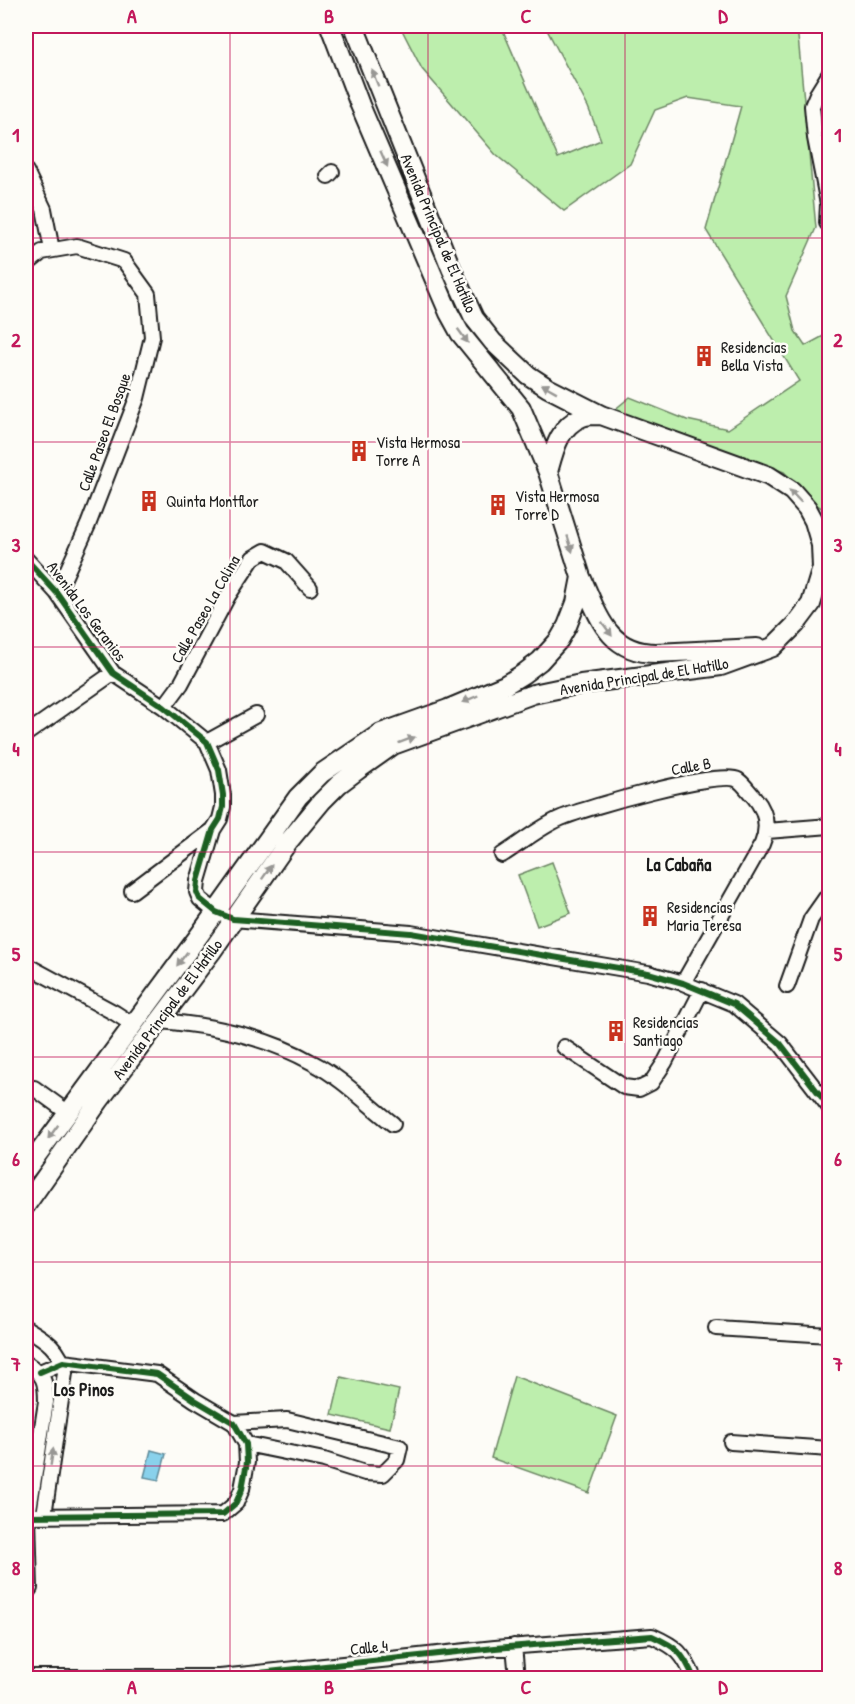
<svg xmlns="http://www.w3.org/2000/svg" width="855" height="1704" font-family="'Patrick Hand',sans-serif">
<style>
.green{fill:#bdeead;stroke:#6c8564;stroke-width:1.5}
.water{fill:#89d1eb;stroke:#5d8998;stroke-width:1.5}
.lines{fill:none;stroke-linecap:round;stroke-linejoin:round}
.minor-casing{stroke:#1c1c1c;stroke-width:18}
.major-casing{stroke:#1c1c1c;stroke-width:22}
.minor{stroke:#fdfcf7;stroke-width:14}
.major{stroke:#fdfcf7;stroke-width:18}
.cycleway-casing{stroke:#fdfcf7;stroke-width:10}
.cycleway{stroke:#1b5e20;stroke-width:6}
.oneway{fill:#989794}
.grid{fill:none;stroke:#c2185b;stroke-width:1.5;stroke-opacity:0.55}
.labels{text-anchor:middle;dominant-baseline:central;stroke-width:5;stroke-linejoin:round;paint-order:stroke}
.street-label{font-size:16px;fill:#1c1c1c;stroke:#fdfcf7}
.poi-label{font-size:16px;fill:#1c1c1c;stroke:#fdfcf7;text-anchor:start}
.neighbourhood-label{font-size:18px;font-weight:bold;fill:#1c1c1c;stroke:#fdfcf7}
.neatline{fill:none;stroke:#c2185b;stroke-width:2}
.grid-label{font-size:20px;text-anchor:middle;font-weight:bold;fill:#c2185b}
</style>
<rect width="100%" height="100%" fill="#fdfcf7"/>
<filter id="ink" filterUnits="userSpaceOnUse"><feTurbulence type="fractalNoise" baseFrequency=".0167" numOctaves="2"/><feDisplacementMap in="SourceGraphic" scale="12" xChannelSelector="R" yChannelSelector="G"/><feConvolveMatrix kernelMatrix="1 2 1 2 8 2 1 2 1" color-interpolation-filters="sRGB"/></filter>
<g filter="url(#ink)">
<path class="green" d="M400 26H501L558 158 601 140 588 107 545 26H797L816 228 786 296 795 331 805 346 829 333V513L813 502 784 472 613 411 630 397 687 420 728 429 799 381 706 230 741 106 688 98 655 110 630 164 564 211 496 155 422 69Z
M552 862 571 913 537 926 518 875Z
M514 1376 617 1416 589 1493 491 1458Z
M341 1377 399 1390 390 1428 332 1415Z"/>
<path class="water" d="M151 1450 166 1454 159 1480 144 1477Z"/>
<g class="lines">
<defs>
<path id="minor" d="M26 171 44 209 52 250
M328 176 332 172
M827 223 828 204 815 138 812 106 817 94 830 73
M26 265 42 252 77 246 124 261 148 294 152 337 137 398 88 525 57 593
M26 559 57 593 113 673 164 707 207 742 219 770 223 795V807L220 819 213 830 198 881 197 892 200 899 216 912 233 919 411 933 648 973 683 983 734 1004 780 1043 830 1108
M164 707 181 684 228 596 253 558 265 551 286 561 310 588
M26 734 113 673
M207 742 256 715
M767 831 830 826
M502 855C521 843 540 827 561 818 585 808 720 769 738 780 744 784 749 792 754 797 766 811 769 827 762 844L683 983
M132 891 213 830
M26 965 115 1013 132 1024
M787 986 811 919 830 892
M159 1021C213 1025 265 1036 313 1063 342 1078 367 1104 393 1124
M564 1047 624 1087 639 1089 651 1083 665 1062 702 990
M34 1088 67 1112
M26 1328C45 1339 61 1349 65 1373L44 1515
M716 1328 830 1335
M26 1363C44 1375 46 1380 46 1402L28 1516 30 1588 26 1594
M234 1423 287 1420 400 1447 397 1460 383 1474 365 1473 324 1460 246 1444
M731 1442 830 1449
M26 1516 223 1514 236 1503 242 1489 247 1462 246 1444 234 1423 195 1400 157 1374 63 1362 40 1372
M514 1646 517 1678
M26 1677H220L495 1648 652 1636C677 1647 683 1653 694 1678"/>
<path id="major" d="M548 472C554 450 559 426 582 417 587 415 595 415 601 415
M581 577C598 614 607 653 656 653L757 648
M26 1170 198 937 298 797 322 773 381 733 448 709 505 685 523 674 540 661 559 640 567 626 576 603 581 577 548 472 521 408 460 333 449 313 360 105 330 26
M26 1205 99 1101 212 951 288 842 322 801 339 784 359 769 393 745 533 694 581 684 721 666 773 647 796 624 811 604 822 568 821 545 814 521 807 508 792 491 769 476 601 415 548 388 528 375 493 342 474 318 451 268 354 26"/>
</defs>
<use href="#minor" class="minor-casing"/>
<use href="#major" class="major-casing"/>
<use href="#minor" class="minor"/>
<use href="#major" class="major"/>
<defs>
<path id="cycleway" d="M26 559 57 593 113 673 164 707 207 742 219 770 223 795V807L220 819 213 830 198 881 197 892 200 899 216 912 233 919 411 933 648 973 683 983 734 1004 780 1043 830 1108
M26 1516 223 1514 236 1503 242 1489 247 1462 246 1444 234 1423 195 1400 157 1374 63 1362 40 1372
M26 1677H220L495 1648 652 1636C677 1647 683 1653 694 1678"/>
</defs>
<use href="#cycleway" class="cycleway-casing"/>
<use href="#cycleway" class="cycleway"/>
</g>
<defs><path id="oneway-solid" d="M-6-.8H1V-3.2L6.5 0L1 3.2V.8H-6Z" transform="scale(1.5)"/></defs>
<g class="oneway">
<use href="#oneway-solid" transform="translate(375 78) rotate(-112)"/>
<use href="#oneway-solid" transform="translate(384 159) rotate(66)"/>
<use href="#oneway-solid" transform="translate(463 336) rotate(54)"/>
<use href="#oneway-solid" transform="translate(549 388) rotate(-151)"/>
<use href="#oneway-solid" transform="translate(795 496) rotate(-134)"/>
<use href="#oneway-solid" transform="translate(570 544) rotate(73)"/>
<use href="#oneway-solid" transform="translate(607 629) rotate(54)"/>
<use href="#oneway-solid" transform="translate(470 699) rotate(157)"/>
<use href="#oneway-solid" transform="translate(407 740) rotate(-20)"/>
<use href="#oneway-solid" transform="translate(267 872) rotate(-55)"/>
<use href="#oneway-solid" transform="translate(182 959) rotate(127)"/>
<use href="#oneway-solid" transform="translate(53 1132) rotate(126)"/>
<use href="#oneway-solid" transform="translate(52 1457) rotate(-81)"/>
</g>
</g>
<path class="grid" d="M230 26V1678M428 26V1678M625 26V1678M26 238H830M26 442H830M26 647H830M26 852H830M26 1057H830M26 1262H830M26 1466H830"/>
<defs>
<symbol id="building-bare" viewBox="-9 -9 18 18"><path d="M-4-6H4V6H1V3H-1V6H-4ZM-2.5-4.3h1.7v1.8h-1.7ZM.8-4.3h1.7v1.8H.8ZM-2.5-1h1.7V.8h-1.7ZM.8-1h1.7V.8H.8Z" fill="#c8321e" stroke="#fdfcf7" stroke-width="2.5" paint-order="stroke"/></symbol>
</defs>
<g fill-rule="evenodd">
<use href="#building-bare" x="689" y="341" width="30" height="30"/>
<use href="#building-bare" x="344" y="436" width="30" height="30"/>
<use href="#building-bare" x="134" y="486" width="30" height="30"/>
<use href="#building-bare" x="483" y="490" width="30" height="30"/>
<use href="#building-bare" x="635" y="901" width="30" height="30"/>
<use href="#building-bare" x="601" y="1016" width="30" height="30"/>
</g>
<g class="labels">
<g class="street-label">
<text transform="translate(439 233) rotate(67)">Avenida Principal de El Hatillo</text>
<text transform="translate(104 432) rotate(-70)">Calle Paseo El Bosque</text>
<text transform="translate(205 609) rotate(-60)">Calle Paseo La Colina</text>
<text transform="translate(87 611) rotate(53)">Avenida Los Geranios</text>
<text transform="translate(644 676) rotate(-9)">Avenida Principal de El Hatillo</text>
<text transform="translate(691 766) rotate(-10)">Calle B</text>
<text transform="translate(167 1009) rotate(-53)">Avenida Principal de El Hatillo</text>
<text transform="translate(369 1647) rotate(-6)">Calle 4</text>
</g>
<g class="poi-label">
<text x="721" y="347">Residencias<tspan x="721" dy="18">Bella Vista</tspan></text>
<text x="376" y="442">Vista Hermosa<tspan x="376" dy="18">Torre A</tspan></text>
<text x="515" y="496">Vista Hermosa<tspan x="515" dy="18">Torre D</tspan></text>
<text x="166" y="501">Quinta Montflor</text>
<text x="667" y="907">Residencias<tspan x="667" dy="18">Maria Teresa</tspan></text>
<text x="633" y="1022">Residencias<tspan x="633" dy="18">Santiago</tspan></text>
</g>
<g class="neighbourhood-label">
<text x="679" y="864">La Cabaña</text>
<text x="84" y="1389">Los Pinos</text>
</g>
</g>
<rect width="855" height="1704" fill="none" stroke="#fdfcf7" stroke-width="66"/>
<rect x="33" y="33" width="789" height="1638" class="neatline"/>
<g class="grid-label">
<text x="132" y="23">A</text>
<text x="329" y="23">B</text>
<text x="526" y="23">C</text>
<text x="723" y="23">D</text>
<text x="16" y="142">1</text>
<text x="838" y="142">1</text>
<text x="16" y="347">2</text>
<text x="838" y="347">2</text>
<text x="16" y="552">3</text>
<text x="838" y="552">3</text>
<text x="16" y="756">4</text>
<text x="838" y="756">4</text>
<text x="16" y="961">5</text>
<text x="838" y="961">5</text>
<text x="16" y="1166">6</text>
<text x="838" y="1166">6</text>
<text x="16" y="1371">7</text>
<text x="838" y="1371">7</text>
<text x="16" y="1575">8</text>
<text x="838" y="1575">8</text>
<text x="132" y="1694">A</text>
<text x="329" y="1694">B</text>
<text x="526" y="1694">C</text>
<text x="723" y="1694">D</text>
</g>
</svg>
